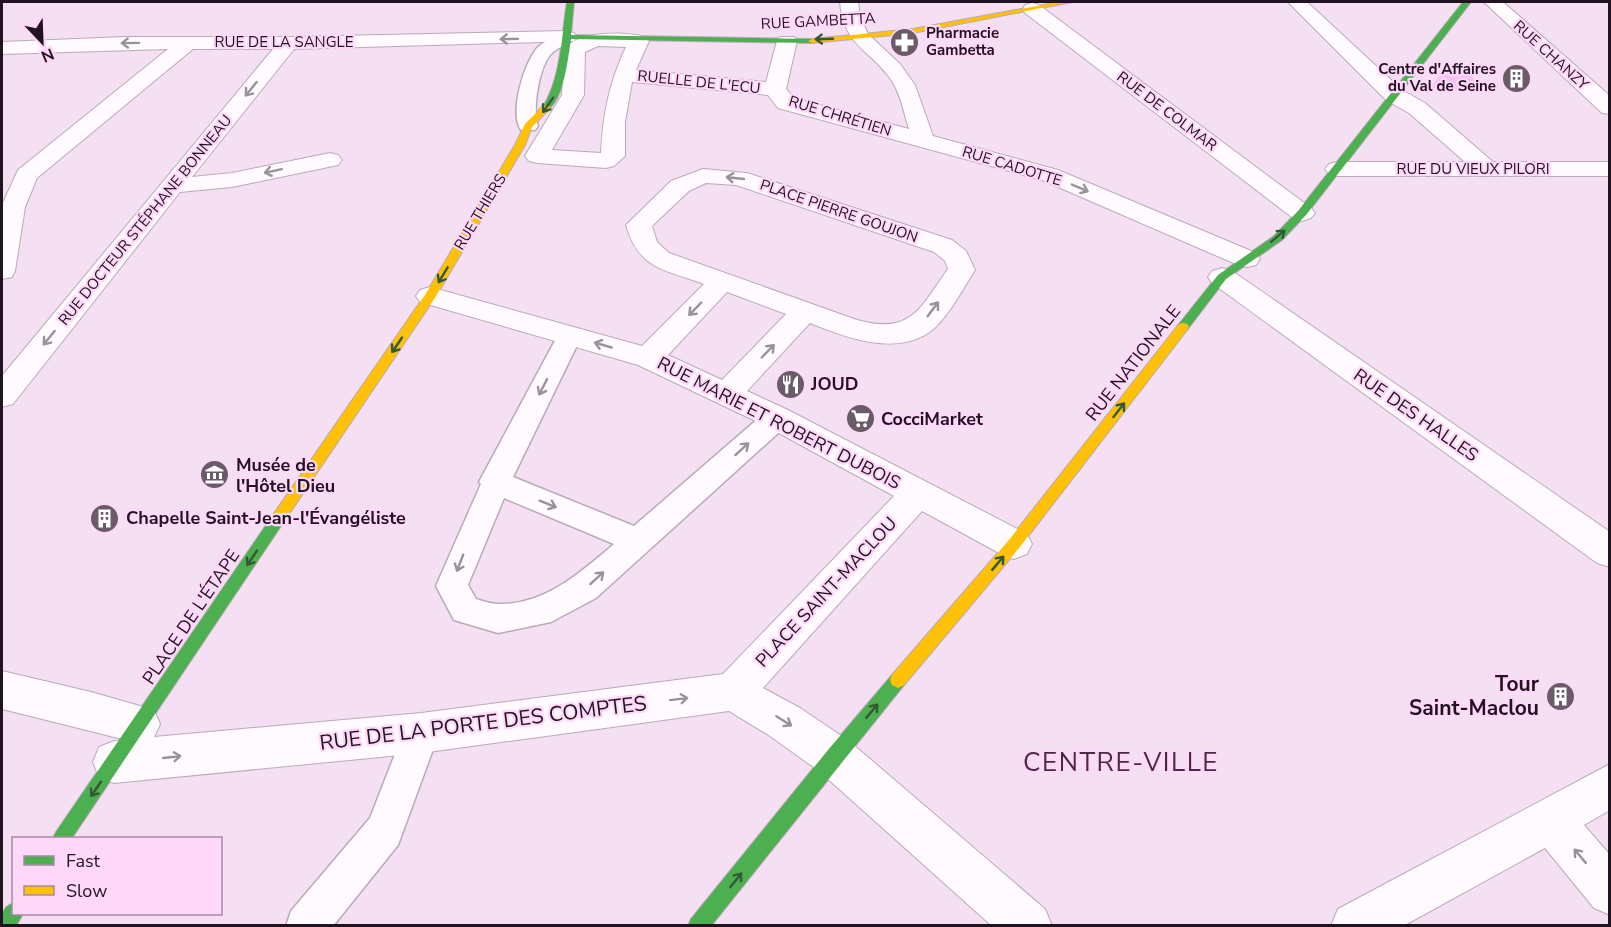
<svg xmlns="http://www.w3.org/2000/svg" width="1611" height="927" font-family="'Nunito Sans',sans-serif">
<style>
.green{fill:#fac0f4}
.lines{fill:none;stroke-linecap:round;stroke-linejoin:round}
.lane-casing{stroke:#baaab8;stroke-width:3}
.street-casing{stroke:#baaab8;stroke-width:2}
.fast-casing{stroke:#baaab8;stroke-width:2}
.slow-casing{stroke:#baaab8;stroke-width:2}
.lane{fill:#fefafd;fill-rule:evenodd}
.street{fill:#fefafd;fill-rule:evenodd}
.fast{fill:#4caf50;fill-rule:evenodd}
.slow{fill:#ffc107;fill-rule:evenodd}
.oneway{stroke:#9b9299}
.oneway2{stroke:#345935}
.labels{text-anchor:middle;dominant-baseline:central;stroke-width:4.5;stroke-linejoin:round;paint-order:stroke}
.far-street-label{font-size:15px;fill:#21131f;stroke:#fed7f9}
.far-poi-label{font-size:15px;font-weight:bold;fill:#21131f;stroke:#fed7f9;text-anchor:start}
.street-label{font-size:18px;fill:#21131f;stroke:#fed7f9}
.poi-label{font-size:18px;font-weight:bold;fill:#21131f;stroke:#fed7f9;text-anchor:start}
.near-poi-label{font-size:21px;font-weight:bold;fill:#21131f;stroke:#fed7f9;text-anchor:end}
.near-street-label{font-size:21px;fill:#21131f;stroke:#fed7f9}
.near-quarter-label{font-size:26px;letter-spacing:1.5px;fill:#492b46;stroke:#fed7f9}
</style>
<rect width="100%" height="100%" fill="#f5e0f3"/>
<path class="green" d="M1447 66H1462L1484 89 1429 90Z"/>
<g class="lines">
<defs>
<path id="lane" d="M567 32 575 37C569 45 559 46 552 53 539 65 532 110 538 126L535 130H521C509 113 524 62 538 47 545 41 558 34 567 32Z
M570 327 579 329 582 335 513 477 634 526 767 411 777 408 787 411 791 418 787 425 596 598 551 622 498 633 454 620 436 586 481 484 479 482 558 335 561 329ZM504 498 614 544C581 572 545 605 499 604 491 604 483 601 476 599L468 585Z
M421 716 434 721 439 733 398 845 333 926H286L291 911 370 818 408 721Z"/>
<path id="street" d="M840 2H858L860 16 868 34 900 64 915 85 933 136 1058 170 1256 253 1260 259 1256 265 1247 267 1238 265 1042 180 778 108 768 95 632 82 625 122V156L614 166 606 168 537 163 529 161 525 156 562 95 565 49C578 30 626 32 646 37L649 41 636 70 766 82 777 41 780 37H794L797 41 786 89 794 98 909 129C904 114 901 95 892 81 870 48 844 48 840 2ZM598 46 626 47C609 83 603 114 601 153L552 150 584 95 585 52Z
M1288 2H1307L1402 90 1425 103 1493 162H1610V176H1337L1329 174 1325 169 1329 164 1337 162H1465L1409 113 1386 100Z
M1484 2H1503L1610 96V114L1602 113Z
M1032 3 1039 5 1311 208 1315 213 1311 218 1302 221 1293 218 1025 13 1023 9 1025 5Z
M567 31 574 33 577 37 574 41 294 49 192 177 232 173 330 153 338 155 342 160 338 165 232 187 180 192 13 404 2 407V376L273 49H193L37 178 25 207 15 271 12 277 2 279V205L18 170 168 49 2 54V42L125 37H288Z
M703 169 747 173 952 240 966 251 975 270C964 287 947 319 931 331 896 357 845 337 810 323L747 391 788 410 1027 534 1032 544 1027 554 1014 559 1001 554 922 511 763 688 800 708 849 741 1045 909 1052 926H992L819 771 770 736 729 711 421 753 114 783 99 777 93 762 99 747 114 741 126 740 2 709V671L91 692 154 710 160 724 154 737 421 713 723 674 894 496 766 426 638 365 420 302 416 296 420 290 430 287 642 346 704 284C664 269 639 270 626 225L671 181ZM706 183 736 185 934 252 945 261 948 269C920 308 912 335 857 320L669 253 657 242 652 226 689 191ZM727 292 786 314 722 380 668 355Z
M1222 268 1232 271 1610 532V567L1597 563 1212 283 1208 277 1212 271Z
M1610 764V810L1584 825 1610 855V915L1594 908 1545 848 1403 926H1331L1338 909Z"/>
<path id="fast" d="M567 2H574L571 35 812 39 816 41 812 43 571 39C568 58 564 100 547 110L543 107C562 75 561 37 567 2Z
M1463 2H1471L1306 215 1282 240 1226 279 1187 330H1179L1177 327 1179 324 1218 275 1274 236 1298 211Z
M280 510 285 512 287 516 285 520 72 838H53L56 832 275 512Z
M898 672 904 675 906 680 904 685 711 926H688L691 919 828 750 892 675Z
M14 903V914H23L16 926H2C2 914 2 907 14 903Z"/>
<path id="slow" d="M1059 2H1072L913 33 812 43 808 41 812 39 913 29Z
M544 105 551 107 532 127 525 145 436 296 285 520H275L273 516 275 512 425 295 515 145 525 124Z
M1183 323 1187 324 1189 327 1187 330 1019 548 904 685 898 688 892 685 890 680 892 675 1009 540 1179 324Z"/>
</defs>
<use href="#lane" class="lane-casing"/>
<use href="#street" class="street-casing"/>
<use href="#fast" class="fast-casing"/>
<use href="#slow" class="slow-casing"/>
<use href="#lane" class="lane"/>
<use href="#street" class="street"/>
<use href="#fast" class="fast"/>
<use href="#slow" class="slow"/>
</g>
<defs><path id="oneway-shaft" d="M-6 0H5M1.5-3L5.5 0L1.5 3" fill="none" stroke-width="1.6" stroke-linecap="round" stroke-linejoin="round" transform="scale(1.5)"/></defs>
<g class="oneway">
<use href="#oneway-shaft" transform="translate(509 39) rotate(179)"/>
<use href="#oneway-shaft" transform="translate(130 43) rotate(179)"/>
<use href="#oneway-shaft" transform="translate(251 89) rotate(129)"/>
<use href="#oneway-shaft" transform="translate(273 171) rotate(168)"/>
<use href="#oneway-shaft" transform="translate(735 178) rotate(-174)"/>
<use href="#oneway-shaft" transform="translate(1080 188) rotate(23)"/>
<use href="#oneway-shaft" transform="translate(695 309) rotate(134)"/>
<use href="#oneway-shaft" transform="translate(933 309) rotate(-53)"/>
<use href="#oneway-shaft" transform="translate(49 338) rotate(129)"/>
<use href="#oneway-shaft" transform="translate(603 345) rotate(-164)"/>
<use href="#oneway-shaft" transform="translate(768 351) rotate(-46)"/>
<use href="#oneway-shaft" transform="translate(543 387) rotate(117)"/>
<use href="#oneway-shaft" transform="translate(742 449) rotate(-42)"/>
<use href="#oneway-shaft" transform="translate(548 504) rotate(22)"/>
<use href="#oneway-shaft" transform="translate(460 563) rotate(111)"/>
<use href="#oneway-shaft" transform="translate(597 578) rotate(-42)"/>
<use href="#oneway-shaft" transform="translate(679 699) rotate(-7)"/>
<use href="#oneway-shaft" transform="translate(784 721) rotate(32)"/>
<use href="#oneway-shaft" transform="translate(172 757) rotate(-6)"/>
<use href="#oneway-shaft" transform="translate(1580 856) rotate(-130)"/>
</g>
<g class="oneway2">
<use href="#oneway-shaft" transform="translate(824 39) rotate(178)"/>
<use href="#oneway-shaft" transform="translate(548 105) rotate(125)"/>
<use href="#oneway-shaft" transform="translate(1278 236) rotate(-41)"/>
<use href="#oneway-shaft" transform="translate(443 275) rotate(121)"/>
<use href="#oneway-shaft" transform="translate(397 345) rotate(124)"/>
<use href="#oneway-shaft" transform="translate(1119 410) rotate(-52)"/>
<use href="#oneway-shaft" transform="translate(252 558) rotate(124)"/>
<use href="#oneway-shaft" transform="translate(998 563) rotate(-50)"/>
<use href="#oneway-shaft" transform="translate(872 711) rotate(-50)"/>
<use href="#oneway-shaft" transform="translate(96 789) rotate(124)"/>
<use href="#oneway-shaft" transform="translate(736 880) rotate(-51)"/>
</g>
<defs>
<symbol id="pharmacy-disc" viewBox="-11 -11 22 22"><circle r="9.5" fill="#6b5b69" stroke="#fed7f9"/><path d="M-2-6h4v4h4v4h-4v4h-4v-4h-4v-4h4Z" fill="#fff"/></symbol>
<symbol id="building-disc" viewBox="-11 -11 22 22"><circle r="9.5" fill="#6b5b69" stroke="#fed7f9"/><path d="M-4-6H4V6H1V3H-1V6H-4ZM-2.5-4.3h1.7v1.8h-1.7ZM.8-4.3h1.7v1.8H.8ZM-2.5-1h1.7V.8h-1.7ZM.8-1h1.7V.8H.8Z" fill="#fff"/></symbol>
<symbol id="restaurant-disc" viewBox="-11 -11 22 22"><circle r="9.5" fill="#6b5b69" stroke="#fed7f9"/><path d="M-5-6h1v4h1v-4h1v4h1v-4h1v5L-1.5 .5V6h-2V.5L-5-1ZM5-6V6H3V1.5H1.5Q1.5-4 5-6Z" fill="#fff"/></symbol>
<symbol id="supermarket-disc" viewBox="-11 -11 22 22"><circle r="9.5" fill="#6b5b69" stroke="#fed7f9"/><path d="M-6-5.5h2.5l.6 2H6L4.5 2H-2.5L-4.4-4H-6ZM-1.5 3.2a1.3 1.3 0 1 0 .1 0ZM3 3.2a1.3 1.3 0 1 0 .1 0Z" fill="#fff"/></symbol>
<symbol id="museum-disc" viewBox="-11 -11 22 22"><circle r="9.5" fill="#6b5b69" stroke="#fed7f9"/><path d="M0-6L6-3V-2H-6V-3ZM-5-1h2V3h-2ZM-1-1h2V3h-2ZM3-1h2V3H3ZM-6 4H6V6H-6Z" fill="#fff"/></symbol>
</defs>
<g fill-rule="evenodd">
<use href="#pharmacy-disc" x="888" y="26" width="33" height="33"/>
<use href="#building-disc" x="1500" y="62" width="33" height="33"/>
<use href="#restaurant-disc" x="774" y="368" width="33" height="33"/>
<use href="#supermarket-disc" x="844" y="402" width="33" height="33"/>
<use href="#museum-disc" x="198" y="458" width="33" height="33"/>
<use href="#building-disc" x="88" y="502" width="33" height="33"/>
<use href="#building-disc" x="1544" y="680" width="33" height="33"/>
</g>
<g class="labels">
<g class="far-street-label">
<text transform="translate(818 21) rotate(-3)">RUE GAMBETTA</text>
<text x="284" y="42">RUE DE LA SANGLE</text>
<text transform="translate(1551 55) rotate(42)">RUE CHANZY</text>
<text transform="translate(699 82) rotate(6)">RUELLE DE L'ECU</text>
<text transform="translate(1167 111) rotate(37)">RUE DE COLMAR</text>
<text transform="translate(840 116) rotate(17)">RUE CHRÉTIEN</text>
<text transform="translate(1012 166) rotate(17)">RUE CADOTTE</text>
<text x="1473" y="169">RUE DU VIEUX PILORI</text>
<text transform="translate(839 211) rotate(19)">PLACE PIERRE GOUJON</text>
<text transform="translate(480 212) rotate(-59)">RUE THIERS</text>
<text transform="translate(145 220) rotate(-51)">RUE DOCTEUR STÉPHANE BONNEAU</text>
</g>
<g class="far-poi-label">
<text x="926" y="33">Pharmacie<tspan x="926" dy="17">Gambetta</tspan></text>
<text x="1496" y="69" text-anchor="end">Centre d'Affaires<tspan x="1496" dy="17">du Val de Seine</tspan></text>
</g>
<g class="street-label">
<text transform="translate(1133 363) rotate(-52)">RUE NATIONALE</text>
<text transform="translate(1416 415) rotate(35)">RUE DES HALLES</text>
<text transform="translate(779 423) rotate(27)">RUE MARIE ET ROBERT DUBOIS</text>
<text transform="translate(826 592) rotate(-47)">PLACE SAINT-MACLOU</text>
<text transform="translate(191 617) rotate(-56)">PLACE DE L'ÉTAPE</text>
</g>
<g class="poi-label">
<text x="811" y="384">JOUD</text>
<text x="881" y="419">CocciMarket</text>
<text x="236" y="465">Musée de<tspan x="236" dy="21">l'Hôtel Dieu</tspan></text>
<text x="126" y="518">Chapelle Saint-Jean-l'Évangéliste</text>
</g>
<g class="near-poi-label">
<text x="1539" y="684">Tour<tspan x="1539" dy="24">Saint-Maclou</tspan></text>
</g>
<g class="near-street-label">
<text transform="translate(483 723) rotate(-7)">RUE DE LA PORTE DES COMPTES</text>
</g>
<g class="near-quarter-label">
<text x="1121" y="762">CENTRE-VILLE</text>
</g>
</g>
<rect width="1611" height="927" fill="none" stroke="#21131f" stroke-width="6"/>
<rect x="12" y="837" width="210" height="78" fill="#fed7f9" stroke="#a689a2" stroke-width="1.5"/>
<rect x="24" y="856" width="30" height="9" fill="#4caf50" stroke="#a689a2" stroke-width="1.5"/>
<text x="66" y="867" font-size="18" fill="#21131f">Fast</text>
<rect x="24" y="886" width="30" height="9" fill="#ffc107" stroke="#a689a2" stroke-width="1.5"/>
<text x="66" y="897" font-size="18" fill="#21131f">Slow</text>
<g transform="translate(42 42) rotate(157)" stroke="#fed7f9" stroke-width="4.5" paint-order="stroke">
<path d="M0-4.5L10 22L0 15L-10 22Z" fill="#21131f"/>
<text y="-9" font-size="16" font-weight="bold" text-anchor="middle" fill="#21131f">N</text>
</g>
</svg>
